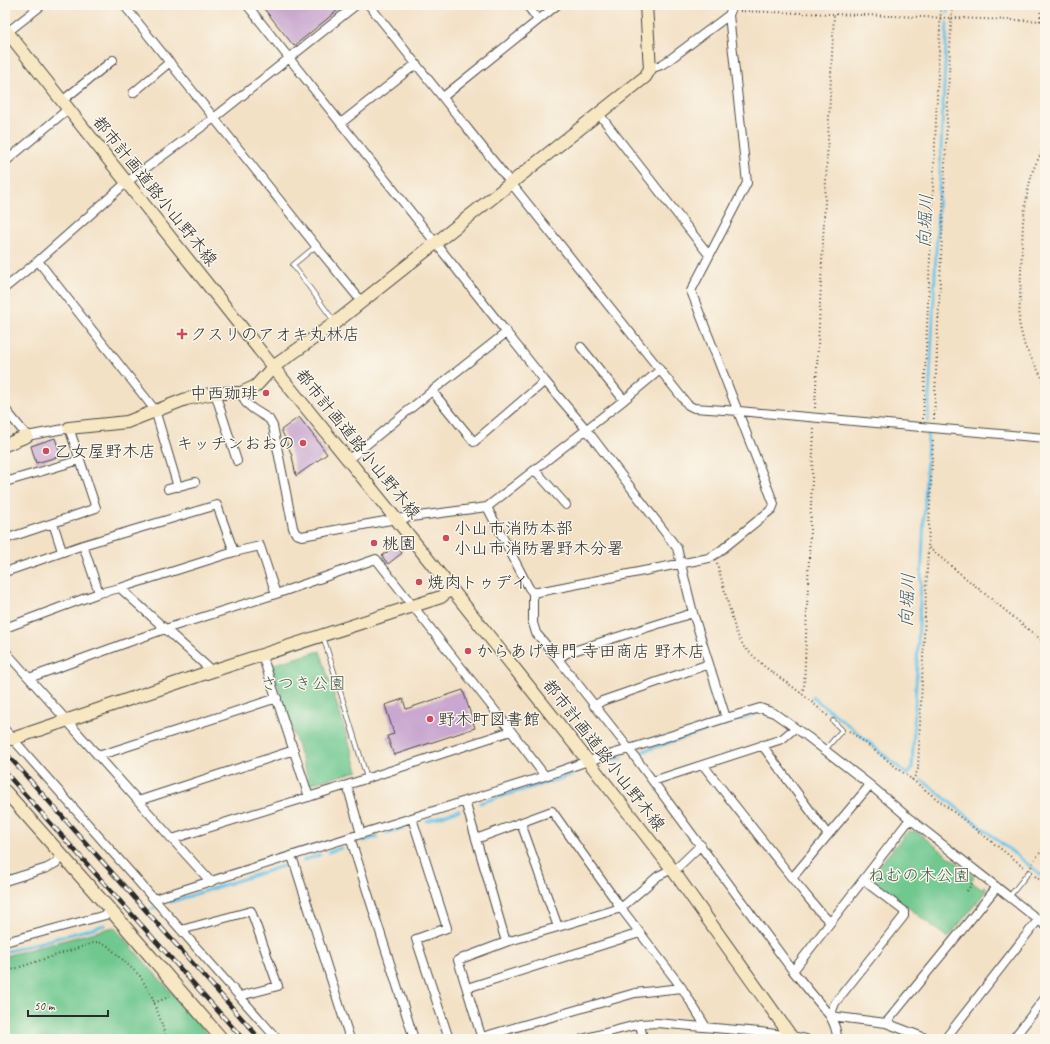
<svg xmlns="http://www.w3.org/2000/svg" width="1050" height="1044" font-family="Caveat,'Klee One',sans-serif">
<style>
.green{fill:#70c88f;stroke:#4e7a5d}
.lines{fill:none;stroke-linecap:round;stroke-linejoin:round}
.stream{stroke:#6ac3e7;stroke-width:3}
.building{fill:#c9a7d0}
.lane-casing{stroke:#494642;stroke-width:5.5}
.street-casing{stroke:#494642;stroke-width:10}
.secondary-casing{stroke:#494642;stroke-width:14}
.path{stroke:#494642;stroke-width:2;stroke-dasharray:1 3;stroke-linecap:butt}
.lane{stroke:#fff;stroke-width:4}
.street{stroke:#fff;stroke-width:8}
.secondary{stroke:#f7e8c3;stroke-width:12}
.rail-casing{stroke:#2b2b2b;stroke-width:4.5}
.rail{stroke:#fbf7ec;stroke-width:3;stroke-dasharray:9;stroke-linecap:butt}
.poi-dot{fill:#d1495b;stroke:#fbf7ec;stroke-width:1.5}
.labels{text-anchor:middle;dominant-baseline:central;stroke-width:3;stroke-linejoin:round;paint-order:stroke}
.street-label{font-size:17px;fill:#2b2b2b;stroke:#fbf7ec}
.poi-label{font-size:17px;fill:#2b2b2b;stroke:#fbf7ec;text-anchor:start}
.park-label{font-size:17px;fill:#405a49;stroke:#fbf7ec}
.water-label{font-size:18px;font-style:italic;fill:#3e5963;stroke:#fbf7ec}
</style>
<rect width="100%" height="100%" fill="#fbf7ec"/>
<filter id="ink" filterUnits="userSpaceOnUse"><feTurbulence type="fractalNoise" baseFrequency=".025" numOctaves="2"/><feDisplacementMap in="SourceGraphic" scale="8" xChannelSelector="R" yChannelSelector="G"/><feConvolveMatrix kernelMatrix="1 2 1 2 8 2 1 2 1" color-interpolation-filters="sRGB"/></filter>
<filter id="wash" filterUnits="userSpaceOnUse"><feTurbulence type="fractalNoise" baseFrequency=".012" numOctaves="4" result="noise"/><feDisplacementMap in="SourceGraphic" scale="16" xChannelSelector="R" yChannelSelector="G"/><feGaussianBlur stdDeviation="0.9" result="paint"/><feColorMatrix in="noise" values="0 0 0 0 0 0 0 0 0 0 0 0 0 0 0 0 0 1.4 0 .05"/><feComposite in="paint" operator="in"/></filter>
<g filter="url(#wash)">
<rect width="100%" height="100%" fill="#f3e1c6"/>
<path class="green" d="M320 651 358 771 310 784 271 665Z
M908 831 917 832 974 876 971 881 981 889 984 886 986 887 985 892 948 938 872 880V874Z
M114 927 212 1039H5V956Z"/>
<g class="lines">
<path class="stream" d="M947 13 948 5
M928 421 947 23
M812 697 836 715 908 775 912 768 928 434
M644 751 759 713
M611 761 623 758
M922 780 1045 878
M480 803 572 775
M427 821 459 810
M387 833 404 828
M363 841 377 837
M329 852 341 848
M304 860 320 855
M171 902 283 866
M151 909 154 908
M5 952 105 925"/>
</g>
<g id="blocks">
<path class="building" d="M261 5H344L294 46Z
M299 417 317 440 327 454 296 476 292 456 285 438 281 430Z
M55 438 61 456 36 463 31 446Z
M396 545 402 553 388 564 382 556Z
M463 690 475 728 394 755 387 736 394 734 385 705 403 699 406 709Z"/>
</g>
</g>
<g filter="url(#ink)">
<use href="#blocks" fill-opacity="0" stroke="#494642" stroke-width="1"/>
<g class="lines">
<defs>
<path id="lane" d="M316 246 293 265 334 321
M323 636 367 778
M825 750 842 730 833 721
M1009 897 1029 872"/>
<path id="street" d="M124 5 316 246 362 302
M247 5 545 381 586 429 677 548 693 613 726 718
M369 5 688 405 694 408 739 411 1045 438
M527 5 538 20
M5 34 42 5
M650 69 661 65 669 60 729 15
M133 93 170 62
M443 97 557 5
M62 101 113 60
M599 114 709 255
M341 123 416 64
M5 162 68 109
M38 261 155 410 178 487
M5 288 38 261 127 182 214 118 356 5
M581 347 624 400
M432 391 474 442 545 381
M215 393 237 461
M241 393 246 403 253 409 269 419 273 426 293 528 296 534 302 536 396 519 487 507 624 400 660 370
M5 409 27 436 69 428 80 460 96 508 53 523 62 551
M349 459 432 391 507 332
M535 470 566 505
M5 482 80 460
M168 489 195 482
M487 507 529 588 533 593V623L536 633 558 659 629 749 793 971 830 1016C834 1024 837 1030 837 1039
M5 539 53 523
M83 545 99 593 120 588 212 671
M5 572 83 545 217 505 234 552
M120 588 234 552 260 546 276 594
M533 593 709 558 719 552 772 509 774 504 691 291 747 183 729 15 733 5
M5 628 99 593
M5 651 172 839 211 882
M262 655 309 797
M558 659 567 653 693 613
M29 678 165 629 276 594 376 559 511 731 545 776
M594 706 602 701 709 664
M5 730 277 1039
M762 745 828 835
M98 756 277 698
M703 765 792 878 819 911 830 922
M653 781 782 739 795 728
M347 785 361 834
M138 801 294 750
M465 801 506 942
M412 818 447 928 416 939 449 1039
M521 823 558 927
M350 837 414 1039
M172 839 347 785 511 731
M476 839 552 811 621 908 682 988 635 993 482 1037
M292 856 350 1039
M792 878 870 785
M863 880 904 911V916L835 1003 830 1016 886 1023 928 1039
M5 881 47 868 56 863 62 855
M154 899 545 776 588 761 629 749 726 718 760 708 774 713 808 737 870 785 910 819 1045 925
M181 930 251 911 278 986 240 996
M5 942 113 913
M793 971 910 819
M467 988 640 933
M682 988 706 1027
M886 1023 997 887
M640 1024 643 1039
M482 1039 458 960 506 942 558 927 621 908 658 876 672 869 677 868 701 845
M582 1039 640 1024 657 1023 760 1032 791 1036 806 1039
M945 1039 1038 920
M1013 1039 1045 998"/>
<path id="secondary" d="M5 29 273 367 396 519 588 761 672 869 793 1039
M69 428 127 422 186 399 215 393H241L256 386 273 367 335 323 511 183 645 77 650 69 646 5
M5 445 27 436
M12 739 212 671 441 597 451 588
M5 791 113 913 222 1039"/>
</defs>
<use href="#lane" class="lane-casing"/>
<use href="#street" class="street-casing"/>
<use href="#secondary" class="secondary-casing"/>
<path class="path" d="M740 11 1045 21
M1040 21 1041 5
M1045 145 1033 170 1028 189 1026 201 1023 222 1019 323 1025 347 1045 383
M815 408 834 14
M923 419 941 5
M934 419 952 5
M929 548 1045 643
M717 563 736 632 744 647 765 667 801 693 828 716
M801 693 804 688 814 427
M849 731 855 735 1024 867
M912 780 915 776 918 769 933 438
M1031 867 1034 860 1045 847
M1035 876 1045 884
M967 891 974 881
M5 972 96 942 102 943 107 945 140 976 152 997 161 1021 166 1039
M154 1003 171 996"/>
<use href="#lane" class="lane"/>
<use href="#street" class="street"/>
<use href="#secondary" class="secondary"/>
<defs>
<path id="rail" d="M5 752 260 1039
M5 772 243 1039"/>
</defs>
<use href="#rail" class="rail-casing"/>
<use href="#rail" class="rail"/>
</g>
</g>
<g class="poi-dot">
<path d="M180 328h4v4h4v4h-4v4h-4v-4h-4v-4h4z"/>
<circle cx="266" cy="393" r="4"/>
<circle cx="303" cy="443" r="4"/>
<circle cx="46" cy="451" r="4"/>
<circle cx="446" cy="538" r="4"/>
<circle cx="374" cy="543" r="4"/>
<circle cx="419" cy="582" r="4"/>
<circle cx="468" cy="651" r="4"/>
<circle cx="430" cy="719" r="4"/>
</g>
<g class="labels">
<g class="street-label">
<text transform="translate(155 191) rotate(51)">都市計画道路小山野木線</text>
<text transform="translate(358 444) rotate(51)">都市計画道路小山野木線</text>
<text transform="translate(604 755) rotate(52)">都市計画道路小山野木線</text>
</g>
<g class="poi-label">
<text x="190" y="334">クスリのアオキ丸林店</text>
<text x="258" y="393" text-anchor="end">中西珈琲</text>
<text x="295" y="443" text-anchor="end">キッチンおおの</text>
<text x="54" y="451">乙女屋野木店</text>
<text x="454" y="528">小山市消防本部<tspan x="454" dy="20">小山市消防署野木分署</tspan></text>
<text x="382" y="543">桃園</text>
<text x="427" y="582">焼肉トゥデイ</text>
<text x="476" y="651">からあげ専門 寺田商店 野木店</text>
<text x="438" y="719">野木町図書館</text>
</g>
<g class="park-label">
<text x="303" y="683">さつき公園</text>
<text x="919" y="875">ねむの木公園</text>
</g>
<g class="water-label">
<text transform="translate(925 221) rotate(-87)">向堀川</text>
<text transform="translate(907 600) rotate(-87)">向堀川</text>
</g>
</g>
<rect width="1050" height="1044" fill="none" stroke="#fbf7ec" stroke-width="20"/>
<path d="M28 1010v6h80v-6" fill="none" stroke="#2b2b2b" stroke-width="2"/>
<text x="34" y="1010" font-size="12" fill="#2b2b2b" stroke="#fbf7ec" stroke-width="3" paint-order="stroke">50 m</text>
</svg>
